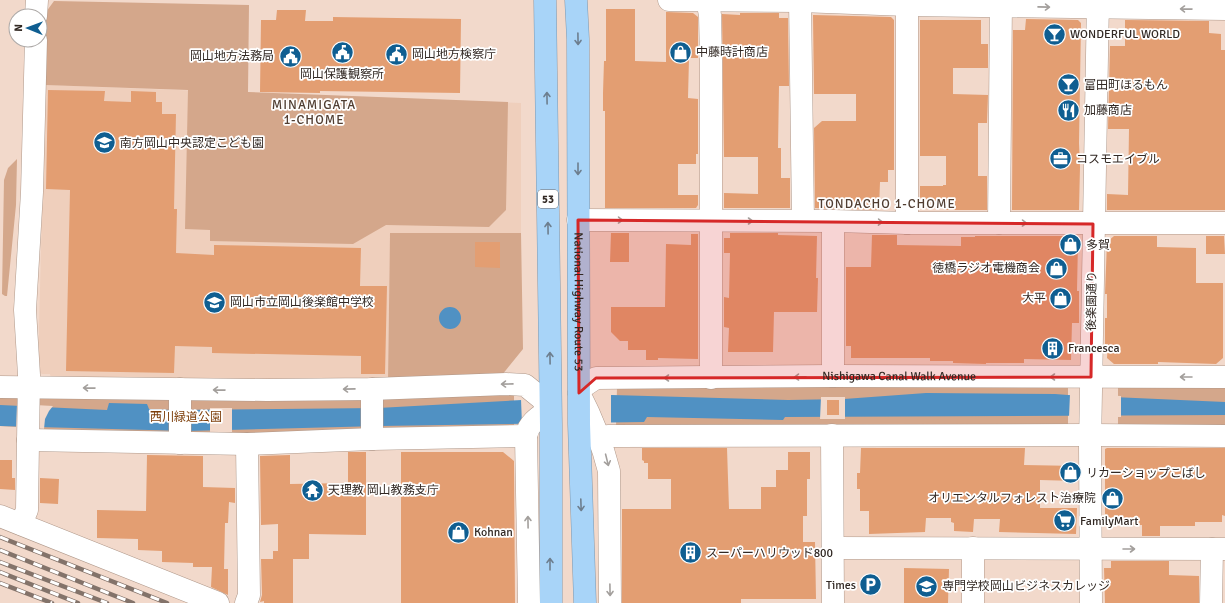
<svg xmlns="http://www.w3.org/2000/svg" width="1225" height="603" font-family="Signika,'Noto Sans JP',sans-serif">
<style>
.built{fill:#efcfbc}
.green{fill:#d4a78b}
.water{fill:#5091c3}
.pier{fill:#f2d9cb}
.building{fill:#e39e72}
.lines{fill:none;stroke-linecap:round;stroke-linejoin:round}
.minor-casing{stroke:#af988a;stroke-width:23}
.highway-casing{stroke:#7f98ae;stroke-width:23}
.minor{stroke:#fff;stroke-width:22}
.highway{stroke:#a8d4f8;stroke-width:22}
.rail-casing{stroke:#83736a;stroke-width:4.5}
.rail{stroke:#fff;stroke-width:3;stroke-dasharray:9;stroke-linecap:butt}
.oneway{stroke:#a39f9c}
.oneway2{stroke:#6d7e8e}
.marked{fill:#d62828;fill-opacity:0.2;stroke:#d62828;stroke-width:3;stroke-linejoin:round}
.labels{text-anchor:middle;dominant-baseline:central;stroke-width:3.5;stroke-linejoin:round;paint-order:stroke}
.shield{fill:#fff;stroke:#706966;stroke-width:1}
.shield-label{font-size:11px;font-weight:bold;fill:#322924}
.poi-label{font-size:12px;fill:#322924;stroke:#fff;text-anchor:start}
.street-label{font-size:12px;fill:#322924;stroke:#fff}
.park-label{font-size:12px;fill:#7d3e0a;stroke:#fff}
.neighbourhood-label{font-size:13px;letter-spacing:1px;fill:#503d31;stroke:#fff}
</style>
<rect width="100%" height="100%" fill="#f2d9cb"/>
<path class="built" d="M45 85 521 103V233H390L388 380 51 379 50 374H42L38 371Z"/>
<path class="green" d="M54 1 249 5 248 92 508 102 506 210 489 227 386 225 353 244 210 241V230L185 229 188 90 45 85 46 12Z
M17 159 16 205 7 296H5L2 294 4 180 8 168Z
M390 233H521L523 349 502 375 388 380Z
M1068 385V429L616 428 617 387Z
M1118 385 1225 386V429L1118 427Z
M0 394H514V431L180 438 28 432 16 427 0 426Z"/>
<path class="water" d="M439 318a11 11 0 1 1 22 0a11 11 0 1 1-22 0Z
M926 393 1055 394 1068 395 1225 402V415L785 417 783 420 647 417 644 422 380 426 187 431 0 426V405L107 410 109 403 147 404 149 409 173 410 378 408 612 395 788 400 844 399Z"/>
<path class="pier" d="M611 394V423L522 425 521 399Z
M1070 394 1121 396V417H1069Z
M821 397H845V419H820Z
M17 404 53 406 49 411 45 419 44 429 16 428Z
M210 408H232V432L210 433Z"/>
<path class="building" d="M606 9H635V61L666 62V12L693 13 698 17V58H689L688 98 698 99V154H696V164H678V195H698V205L696 208H605V111H603V93L604 61H606Z
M277 10H306L305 21H333V17L461 19 460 93 320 91V93L260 92 261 20H276Z
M740 13H779V18H788L789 86H779L778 148H781V178H790V208H724V193L758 194V157H724L722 14 740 15Z
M813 15 891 17 894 20V170H888V182H880L879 210 815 208 814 128 822 121H856V94H814Z
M1026 19 1078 20 1081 23 1079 143 1080 167 1079 210H1012L1013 30H1025Z
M920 20H981V44H988V68H953V94L988 95 987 123H978V176H987V210H943V201H920V186H943V185H946V156H920Z
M1125 20 1209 21V33L1221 34V50H1225V210H1107V194L1128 195 1129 129H1108L1110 46H1125Z
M48 90 105 91 104 101 131 102V91L156 92V102H162V114H176L174 209H177L176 253 214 255V245L361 248 360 286H387L385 374H361V356L212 353V347L175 346 174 373 66 371 70 190 46 189Z
M611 233H629V262H610Z
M730 233H778V235L817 236 816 278H818L817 312H774L773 352H728L729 328 724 327V297L729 298 730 253H724V238H730Z
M691 234H698V359L658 358V360H646V350H628V341H620L611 332V307H665L666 244 691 245Z
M872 235H897V245L961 246V237H975V236H1074L1078 241 1077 291H1079V323H1072L1071 360 1024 359V363H986V364L953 363V361H930V358H851V346H846V267H871Z
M1114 236H1157V247L1196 248V283H1223V358L1216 364 1158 362V364H1114L1107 358 1108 344H1105V318H1107V294H1105L1107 242Z
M1206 236H1224L1225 254H1206Z
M475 242H500V268L475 267Z
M827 400H839V415H827Z
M642 448H727L729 509H761V487H776V470H788V452H810V479H807V516H803V542H815L816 599H741V603H622V509H671V479H648V463H644V461L642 460Z
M861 448H1025L1024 465 1078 466V481L1040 480V508H1077L1076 534 999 532 1000 519H974L973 532 954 531V523L951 522V518H926L925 532 869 534V511H860V489H857V473H860Z
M1107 448H1225V516L1222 515V522H1195V526H1160V536H1142V525H1105V449Z
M348 452H366V535L309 534V559H293V603H264V601L260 602 262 595 261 559H273V551H278V524L261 525 260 456 290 455V484L348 483Z
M401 452H503L514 461 515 603H401Z
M147 455 203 456V487L235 488V503L229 502 228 523H225L224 569H228V595L211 587 212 567H193V563L162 562V551L138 550V539L97 538V510L146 511Z
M0 460H12V478H15V490L0 489Z
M40 478 59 479 58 504 40 503Z
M1111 561H1169V575L1199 576V603H1105L1104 568H1111Z
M904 568 949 569 948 603H904Z"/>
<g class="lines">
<defs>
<g id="minor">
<path d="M669 0 800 1 907 5 1225 9"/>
<path d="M707 0 710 15 711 60V378"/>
<path d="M800 0 803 220"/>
<path d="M36 16 37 0"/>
<path d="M578 220 833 221 907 223H1225"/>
<path d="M907 223V0"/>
<path d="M999 223 1001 0"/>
<path d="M833 376V221"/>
<path d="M0 387 267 390 372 389 506 384 525 385 541 398 550 409C540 416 528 423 526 436L529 603"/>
<path d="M372 389V439"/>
<path d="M832 435 833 603"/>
<path d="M608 436 1090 435 1225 436"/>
<path d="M28 440 247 444 372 439 526 436"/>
<path d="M180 443V389"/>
<path d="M0 516 218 603"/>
<path d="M21 524 27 510 29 375 25 310 32 192 36 40"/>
<path d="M833 548 1225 549"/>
<path d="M246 603 249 595 247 444"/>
<path id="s1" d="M610 603 609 471C602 443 592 418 579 393L584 386 596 378 833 376 1225 377"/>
<path d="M973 603V548"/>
<path d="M1091 603 1090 446 1098 0"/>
<path d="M1211 603 1212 549"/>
</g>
<g id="highway">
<path d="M545 0 551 425V603"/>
<path id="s2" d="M576 0 578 39 579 424 585 603"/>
</g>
</defs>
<use href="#minor" class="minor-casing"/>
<use href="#highway" class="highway-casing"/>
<use href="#minor" class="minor"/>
<use href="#highway" class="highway"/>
<defs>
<path id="rail" d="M0 537 167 603
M0 550 133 603
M0 562 107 603
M0 572 78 603
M0 583 52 603"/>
</defs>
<use href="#rail" class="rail-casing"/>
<use href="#rail" class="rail"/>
</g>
<defs><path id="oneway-shaft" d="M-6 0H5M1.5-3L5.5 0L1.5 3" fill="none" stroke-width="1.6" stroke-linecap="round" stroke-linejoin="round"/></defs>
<g class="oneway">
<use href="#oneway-shaft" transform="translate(1044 7) rotate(1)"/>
<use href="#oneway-shaft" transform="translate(1186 9) rotate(-179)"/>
<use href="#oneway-shaft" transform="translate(617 220) rotate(1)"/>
<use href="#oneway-shaft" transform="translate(747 221)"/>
<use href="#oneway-shaft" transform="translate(877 222) rotate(2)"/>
<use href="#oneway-shaft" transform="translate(1021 223) rotate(1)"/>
<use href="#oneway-shaft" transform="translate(800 377) rotate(179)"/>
<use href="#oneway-shaft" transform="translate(1056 377) rotate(180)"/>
<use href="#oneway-shaft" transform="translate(1186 377) rotate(180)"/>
<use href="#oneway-shaft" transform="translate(670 378) rotate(-180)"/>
<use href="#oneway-shaft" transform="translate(507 384) rotate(179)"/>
<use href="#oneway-shaft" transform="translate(89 388) rotate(-179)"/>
<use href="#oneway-shaft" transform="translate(349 389) rotate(179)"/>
<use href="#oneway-shaft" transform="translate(219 390) rotate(-179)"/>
<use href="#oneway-shaft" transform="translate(607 460) rotate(76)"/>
<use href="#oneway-shaft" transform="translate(528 522) rotate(-91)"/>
<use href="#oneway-shaft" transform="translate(1129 549)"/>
<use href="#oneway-shaft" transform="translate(610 590) rotate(89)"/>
</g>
<g class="oneway2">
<use href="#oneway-shaft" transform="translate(578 39) rotate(89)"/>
<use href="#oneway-shaft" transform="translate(547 98) rotate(-91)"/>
<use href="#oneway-shaft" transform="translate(578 169) rotate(90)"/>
<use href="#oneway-shaft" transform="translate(548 228) rotate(-91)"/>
<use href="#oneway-shaft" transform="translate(550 358) rotate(-91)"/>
<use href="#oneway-shaft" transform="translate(581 505) rotate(88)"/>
<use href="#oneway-shaft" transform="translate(550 564) rotate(-90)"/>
</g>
<path class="marked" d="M578 220 1093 224 1091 377 596 378 579 393Z"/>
<defs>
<symbol id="bar-disc" viewBox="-11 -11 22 22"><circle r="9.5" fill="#0f5e91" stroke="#fff"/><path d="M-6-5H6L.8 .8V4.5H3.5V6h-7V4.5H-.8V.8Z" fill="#fff"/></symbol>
<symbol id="shop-disc" viewBox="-11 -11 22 22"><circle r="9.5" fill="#0f5e91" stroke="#fff"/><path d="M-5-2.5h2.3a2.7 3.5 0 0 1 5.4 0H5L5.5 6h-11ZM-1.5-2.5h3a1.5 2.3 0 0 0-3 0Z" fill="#fff"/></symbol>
<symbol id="civic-disc" viewBox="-11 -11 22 22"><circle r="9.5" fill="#0f5e91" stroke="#fff"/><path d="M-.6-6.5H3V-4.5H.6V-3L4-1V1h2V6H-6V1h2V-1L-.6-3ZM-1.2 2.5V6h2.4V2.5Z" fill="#fff"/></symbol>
<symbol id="restaurant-disc" viewBox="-11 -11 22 22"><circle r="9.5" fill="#0f5e91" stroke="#fff"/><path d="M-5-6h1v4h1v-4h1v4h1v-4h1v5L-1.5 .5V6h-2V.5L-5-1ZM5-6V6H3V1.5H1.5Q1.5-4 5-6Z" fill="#fff"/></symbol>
<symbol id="school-disc" viewBox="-11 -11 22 22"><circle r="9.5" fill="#0f5e91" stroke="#fff"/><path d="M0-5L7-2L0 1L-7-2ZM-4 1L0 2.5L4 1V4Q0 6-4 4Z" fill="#fff"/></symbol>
<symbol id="office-disc" viewBox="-11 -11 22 22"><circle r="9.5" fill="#0f5e91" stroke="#fff"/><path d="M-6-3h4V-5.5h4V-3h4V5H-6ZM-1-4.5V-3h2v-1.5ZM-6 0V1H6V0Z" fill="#fff"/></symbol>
<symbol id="building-disc" viewBox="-11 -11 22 22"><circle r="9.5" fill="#0f5e91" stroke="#fff"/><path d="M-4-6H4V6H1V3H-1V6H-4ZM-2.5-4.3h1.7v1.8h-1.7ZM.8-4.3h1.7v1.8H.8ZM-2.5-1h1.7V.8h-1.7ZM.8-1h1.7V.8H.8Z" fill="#fff"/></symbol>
<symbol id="temple-disc" viewBox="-11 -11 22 22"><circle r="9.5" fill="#0f5e91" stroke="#fff"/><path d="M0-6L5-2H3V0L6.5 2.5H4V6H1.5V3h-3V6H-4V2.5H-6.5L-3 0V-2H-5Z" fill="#fff"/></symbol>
<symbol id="supermarket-disc" viewBox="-11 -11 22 22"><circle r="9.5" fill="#0f5e91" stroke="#fff"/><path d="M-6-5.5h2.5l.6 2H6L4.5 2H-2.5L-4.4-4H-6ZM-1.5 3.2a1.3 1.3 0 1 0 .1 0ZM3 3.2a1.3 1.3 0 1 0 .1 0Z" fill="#fff"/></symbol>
<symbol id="parking-disc" viewBox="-11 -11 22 22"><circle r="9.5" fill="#0f5e91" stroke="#fff"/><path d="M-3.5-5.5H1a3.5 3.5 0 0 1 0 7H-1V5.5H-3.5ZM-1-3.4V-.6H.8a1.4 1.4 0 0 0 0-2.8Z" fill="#fff"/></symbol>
<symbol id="university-disc" viewBox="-11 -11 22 22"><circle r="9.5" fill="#0f5e91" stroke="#fff"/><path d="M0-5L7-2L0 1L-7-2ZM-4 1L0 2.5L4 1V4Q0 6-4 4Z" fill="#fff"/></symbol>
</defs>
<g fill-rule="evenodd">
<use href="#bar-disc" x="1042" y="22" width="25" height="25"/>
<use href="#shop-disc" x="668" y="40" width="25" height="25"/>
<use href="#civic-disc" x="330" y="40" width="25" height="25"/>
<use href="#civic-disc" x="384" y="42" width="25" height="25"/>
<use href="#civic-disc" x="278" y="44" width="25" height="25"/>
<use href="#bar-disc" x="1056" y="72" width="25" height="25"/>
<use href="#restaurant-disc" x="1056" y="98" width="25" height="25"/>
<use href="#school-disc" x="92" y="130" width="25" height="25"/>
<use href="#office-disc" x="1048" y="146" width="25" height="25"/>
<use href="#shop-disc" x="1058" y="232" width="25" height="25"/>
<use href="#shop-disc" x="1044" y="256" width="25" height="25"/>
<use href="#shop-disc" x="1048" y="286" width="25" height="25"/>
<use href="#school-disc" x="202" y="290" width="25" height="25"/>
<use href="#building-disc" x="1040" y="336" width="25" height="25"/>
<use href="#shop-disc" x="1058" y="460" width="25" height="25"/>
<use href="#temple-disc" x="300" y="478" width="25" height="25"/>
<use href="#shop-disc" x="1100" y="486" width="25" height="25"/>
<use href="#supermarket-disc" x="1052" y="508" width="25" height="25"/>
<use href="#shop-disc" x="446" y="520" width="25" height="25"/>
<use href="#building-disc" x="678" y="540" width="25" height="25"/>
<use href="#parking-disc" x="858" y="572" width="25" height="25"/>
<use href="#university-disc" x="914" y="574" width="25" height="25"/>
</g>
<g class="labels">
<rect class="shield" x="538" y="190" width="20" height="18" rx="3"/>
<g class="shield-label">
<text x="548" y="199">53</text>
</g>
<g class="poi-label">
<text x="1070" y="34">WONDERFUL WORLD</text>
<text x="696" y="52">中藤時計商店</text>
<text x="412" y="54">岡山地方検察庁</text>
<text x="274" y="56" text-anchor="end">岡山地方法務局</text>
<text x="342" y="74" text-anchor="middle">岡山保護観察所</text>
<text x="1084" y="85">富田町ほるもん</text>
<text x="1084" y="110">加藤商店</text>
<text x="120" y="143">南方岡山中央認定こども園</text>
<text x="1076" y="159">コスモエイブル</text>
<text x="1086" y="245">多賀</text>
<text x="1040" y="268" text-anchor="end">徳橋ラジオ電機商会</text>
<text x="1046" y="298" text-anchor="end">大平</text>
<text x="230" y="302">岡山市立岡山後楽館中学校</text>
<text x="1068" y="348">Francesca</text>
<text x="1086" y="473">リカーショップこばし</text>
<text x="328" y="490">天理教 岡山教務支庁</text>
<text x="1096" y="498" text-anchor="end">オリエンタルフォレスト治療院</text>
<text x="1080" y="521">FamilyMart</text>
<text x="474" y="532">Kohnan</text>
<text x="706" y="553">スーパーハリウッド800</text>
<text x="856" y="585" text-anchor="end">Times</text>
<text x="942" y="586">専門学校岡山ビジネスカレッジ</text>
</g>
<g class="street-label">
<text transform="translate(1092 301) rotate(-89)">後楽園通り</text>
<text stroke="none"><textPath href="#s2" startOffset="302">National Highway Route 53</textPath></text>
<text stroke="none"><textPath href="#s1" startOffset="542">Nishigawa Canal Walk Avenue</textPath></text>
</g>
<g class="park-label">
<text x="186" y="417">西川緑道公園</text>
</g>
<g class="neighbourhood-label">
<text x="314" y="105">MINAMIGATA<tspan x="314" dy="15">1-CHOME</tspan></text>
<text x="887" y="204">TONDACHO 1-CHOME</text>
</g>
</g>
<g transform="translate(28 28) rotate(271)"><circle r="19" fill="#ffffff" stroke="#ada9a7"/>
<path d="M0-3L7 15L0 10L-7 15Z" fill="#0f5e91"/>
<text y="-6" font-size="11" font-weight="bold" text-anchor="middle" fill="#322924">N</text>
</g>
</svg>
